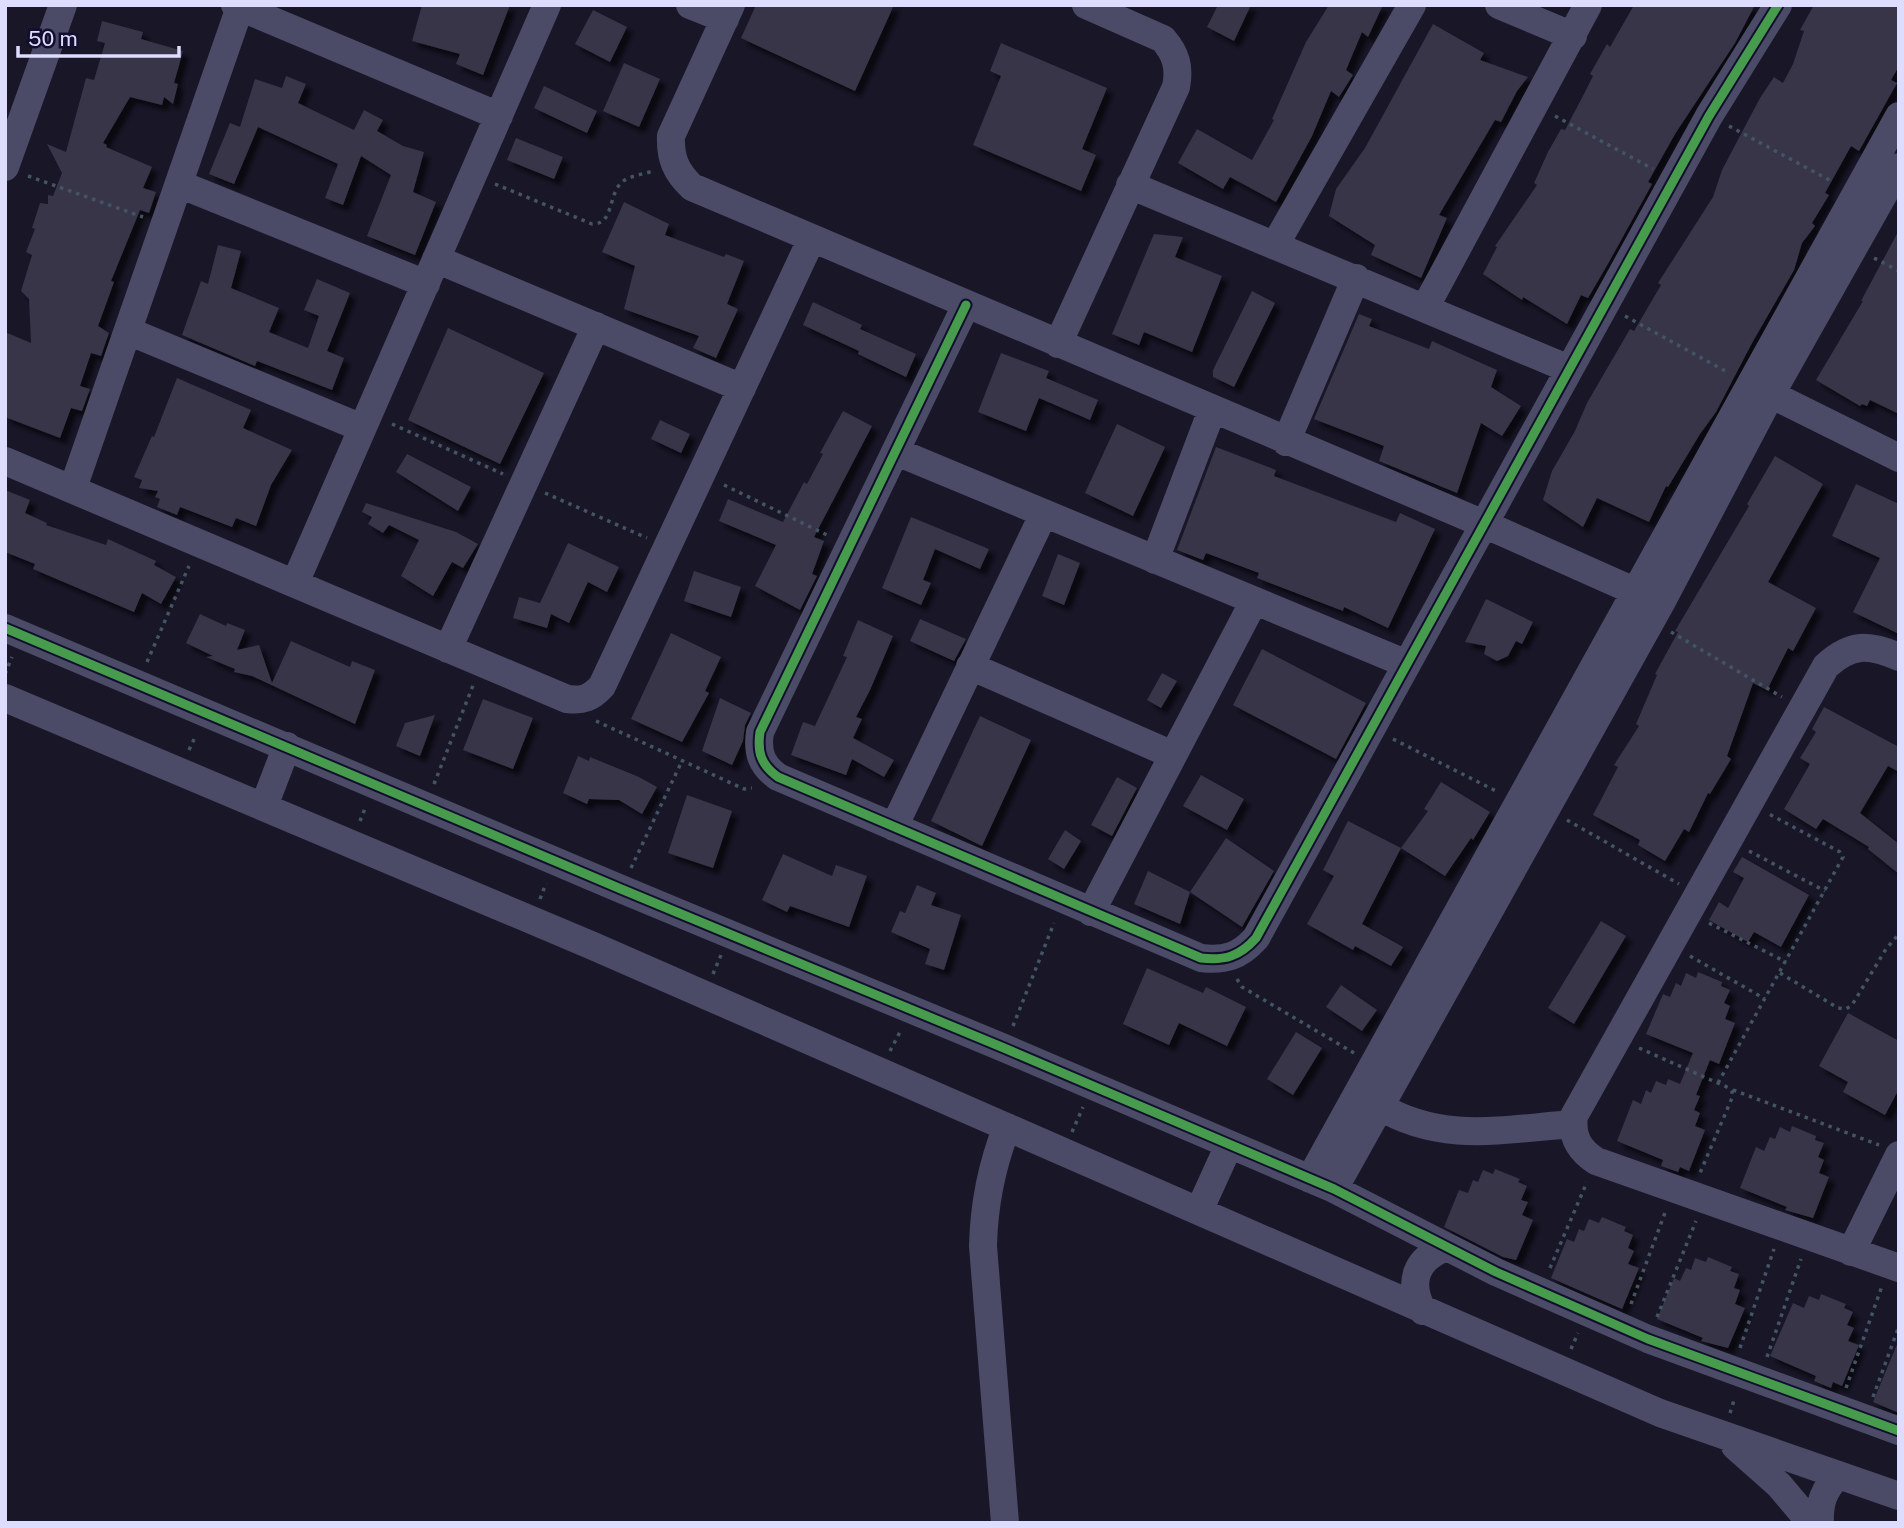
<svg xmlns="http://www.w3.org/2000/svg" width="1904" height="1528" font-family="'Public Sans',sans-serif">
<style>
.building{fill:#373548;filter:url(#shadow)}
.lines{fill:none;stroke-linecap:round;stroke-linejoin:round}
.path{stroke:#435463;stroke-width:3.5;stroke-dasharray:3.5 5;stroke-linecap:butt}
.minor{stroke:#4b4b68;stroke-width:28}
.cycleway-casing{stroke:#120f2e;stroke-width:13}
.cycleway{stroke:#469c4c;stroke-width:9}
</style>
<defs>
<filter id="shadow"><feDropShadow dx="6" dy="6" stdDeviation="2" flood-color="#0009"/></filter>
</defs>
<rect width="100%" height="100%" fill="#181627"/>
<path class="building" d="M422 5H510L483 75 456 64 460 54 412 41Z
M756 5H894L855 91 741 38Z
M1218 5H1251L1234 41 1207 27Z
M1329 5H1383L1368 37 1362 32 1346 70 1353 75 1339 97 1331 91 1312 136 1276 202 1230 177 1223 189 1178 163 1197 129 1252 160 1274 120 1272 119 1306 42Z
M1634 5H1755L1735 43 1675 134 1648 182 1652 184 1609 262 1588 298 1581 295 1567 324 1523 297 1522 300 1483 274 1497 247 1495 246 1537 185 1534 183 1548 152 1561 129 1565 130 1585 92 1593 76 1590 74 1607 44 1610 47Z
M1814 5H1899V66L1891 80 1897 83 1859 151 1851 146 1825 193 1829 195 1812 223 1815 226 1802 243 1794 270 1752 343 1716 412 1700 434 1668 487 1666 486 1649 522 1597 498 1583 527 1543 500 1552 471 1575 431 1587 403 1630 329 1634 331 1661 285 1658 283 1713 197 1722 170 1760 98 1774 77 1783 83 1793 64 1804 31 1800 30Z
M593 10 627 27 610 62 575 44Z
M102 21 143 32 141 39 183 51 174 83 178 84 173 104 164 97 162 105 130 97 103 143 107 145 106 147 152 167 143 188 156 192 149 213 140 210 111 281 114 282 98 326 109 333 101 356 91 353 80 386 90 389 82 411 71 408 60 438 5 417V332L31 343 29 299 21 291 32 255 26 252 35 229 32 228 40 203 48 204V195L53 196 62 173 47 144 66 152 86 78 94 80 105 43 97 41Z
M1433 24 1484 53 1480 60 1528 77 1517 91 1501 122 1495 120 1439 215 1447 218 1421 278 1371 255 1375 245 1329 216 1336 189 1365 148Z
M1001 43 1107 88 1082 149 1096 155 1081 191 973 145 1001 76 990 71Z
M624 63 660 79 639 127 603 111Z
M286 76 306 84 298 103 354 130 364 110 383 120 377 131 403 146 424 152 413 192 436 202 415 255 367 236 391 175 361 156 343 205 325 198 338 164 258 127 234 184 209 174 230 123 240 127 255 79 282 88Z
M544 86 597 111 587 133 534 108Z
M516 138 563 157 554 179 507 160Z
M624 202 669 224 665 235 724 257 726 254 744 261 727 304 738 309 716 358 693 348 699 336 624 309 635 266 602 252Z
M1899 230V414L1870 400 1867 406 1862 404 1860 406 1816 380 1863 301H1861Z
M1154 234 1183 237 1175 257 1222 276 1192 352 1144 332 1139 345 1112 334Z
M218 245 241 251 231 288 279 308 269 332 308 348 319 316 304 310 317 279 350 293 327 351 344 358 332 390 257 361 255 366 182 335 201 281 208 284Z
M1252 291 1275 303 1234 387 1213 377V370Z
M813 302 862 325 860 329 916 354 906 377 858 354 859 351 803 325Z
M1359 314 1372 319 1369 326 1429 349 1432 341 1497 370 1491 387 1521 406 1502 436 1481 423 1457 493 1379 461 1384 446 1314 419Z
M448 328 544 373 500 464 408 420Z
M1001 353 1049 371 1046 378 1098 400 1090 420 1039 398 1026 431 978 412Z
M177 378 251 410 243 428 292 450 271 485 256 526 236 518 232 527 180 507 177 515 157 507 160 499 155 497 158 491 139 488 142 480 134 477 152 436 154 437Z
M843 411 872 426 814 537 824 541 812 574 817 576 800 610 755 586 776 545 719 521 728 499 783 522 804 482 807 484 823 454 820 453Z
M660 420 690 434 681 453 651 439Z
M1117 424 1165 447 1133 516 1085 493Z
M1216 447 1276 470 1274 476 1396 522 1400 513 1435 529 1388 628 1344 607 1343 611 1257 578 1259 573 1206 553 1203 560 1177 550Z
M407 454 471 487 458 511 396 472Z
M1775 456 1823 484 1768 582 1816 608 1793 651 1788 648 1767 690 1753 683 1727 756 1731 759 1710 794 1708 793 1689 832 1684 829 1665 861 1638 845 1640 840 1593 815 1618 767 1614 765 1639 726 1636 724 1657 675 1655 674 1678 632 1675 631 1749 506 1747 504Z
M1856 484 1899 504V634L1853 612 1880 558 1832 536Z
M5 490 30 500 25 513 47 523 46 525 106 545 108 539 156 561 154 565 176 577 161 604 142 593 134 612 33 569 35 564 5 552Z
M366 503 456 532 478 544 463 568 452 562 433 596 401 576 419 540 389 525 383 533 368 524 372 517 362 512Z
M911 517 989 549 980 569 935 549 923 580 931 583 921 605 882 588Z
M568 543 619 567 607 592 588 582 569 623 551 614 547 628 513 618 519 597 540 603Z
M1058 554 1080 563 1064 605 1042 596Z
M694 571 741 587 731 617 684 601Z
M1486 599 1533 622 1522 644 1516 641 1508 656 1497 661 1484 654 1486 646 1465 642Z
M200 614 226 626 227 623 245 630 237 650 259 645 272 683 291 641 350 667 352 661 375 670 355 724 252 676 234 672 235 669 206 657 213 656 186 643Z
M920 619 966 639 954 661 910 641Z
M858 620 893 636 870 690 856 717 862 719 853 738 894 760 884 777 852 759 846 775 791 755 803 722 815 726 847 657 843 656Z
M671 633 721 657 705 691 709 693 682 742 631 719Z
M1262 649 1366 703 1336 759 1233 705Z
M1162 673 1177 681 1161 708 1147 700Z
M720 698 751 713 745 725 743 741 732 765 702 751Z
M483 699 533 718 513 769 463 750Z
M1824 707 1899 747V772L1888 766 1860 813 1899 844V874L1868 849 1869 847 1823 819 1816 829 1784 809 1810 764 1800 758 1816 732 1812 729Z
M435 715 420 756 396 746 405 723Z
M980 716 1031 740 982 846 931 821Z
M578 756 589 761 590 757 639 777 657 787 642 814 619 800 589 799 587 804 563 793Z
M1201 775 1244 799 1227 830 1183 806Z
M1117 777 1137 788 1112 836 1091 825Z
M1441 782 1490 812 1473 840 1471 838 1445 876 1401 848 1428 811 1424 809Z
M687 795 732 811 713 868 668 853Z
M1348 821 1401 848 1362 924 1403 947 1391 966 1355 946 1353 950 1307 924 1334 876 1323 870Z
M1065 830 1081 841 1064 869 1048 859Z
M1226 838 1274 871 1242 927 1190 892Z
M783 854 832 876 836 865 867 876 849 927 790 906 787 912 762 900Z
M1742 857 1809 895 1781 947 1754 932 1748 942 1709 920 1719 902 1728 908 1744 878 1733 872Z
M1148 871 1190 892 1180 924 1134 904Z
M917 885 936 893 931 905 961 915 944 970 925 964 930 949 891 932 900 911 905 913Z
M1601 921 1626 936 1574 1024 1548 1008Z
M1147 968 1203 993 1206 987 1246 1007 1227 1046 1179 1023 1169 1045 1123 1024Z
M1698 972 1722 982 1721 986 1730 990 1724 1003 1730 1006 1725 1019 1735 1023 1719 1064 1710 1060 1696 1095 1700 1096 1694 1110 1700 1113 1695 1126 1705 1130 1689 1171 1680 1167 1678 1172 1661 1166 1663 1160 1617 1141 1633 1100 1641 1104 1646 1090 1651 1093 1656 1081 1666 1085 1668 1079 1680 1084 1693 1053 1646 1034 1663 994 1670 997 1676 983 1681 986 1686 973 1696 978Z
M1341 985 1377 1010 1362 1031 1326 1007Z
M1848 1013 1899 1041V1089L1885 1115 1843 1092 1848 1082 1819 1066Z
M1296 1032 1322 1048 1293 1095 1267 1079Z
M1792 1126 1816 1136 1815 1140 1824 1143 1818 1157 1824 1160 1819 1173 1829 1177 1813 1218 1785 1210 1787 1207 1740 1188 1756 1147 1764 1151 1770 1137 1775 1139 1780 1127 1790 1132Z
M1495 1169 1520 1179 1518 1182 1527 1186 1521 1200 1528 1202 1522 1215 1533 1220 1516 1260 1503 1257 1444 1227 1459 1190 1468 1193 1473 1180 1478 1182 1483 1170 1493 1174Z
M1602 1217 1626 1227 1624 1231 1633 1235 1628 1248 1634 1251 1628 1264 1639 1268 1622 1309 1551 1278 1567 1239 1574 1242 1579 1229 1584 1231 1589 1219 1599 1223Z
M1708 1257 1732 1267 1730 1271 1739 1274 1734 1288 1740 1290 1735 1304 1745 1308 1728 1348 1701 1341 1703 1338 1657 1319 1674 1278 1680 1281 1686 1268 1691 1270 1695 1258 1706 1262Z
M1821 1294 1846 1304 1844 1308 1853 1312 1847 1325 1854 1328 1848 1341 1859 1345 1842 1386 1833 1382 1831 1388 1814 1381 1816 1376 1770 1356 1793 1303 1804 1308 1809 1296 1819 1300Z
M1898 1342H1899V1413L1873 1402Z"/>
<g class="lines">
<path class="path" d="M1555 116 1653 169
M1729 126 1833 182
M28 176 143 217
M495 184 592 224C614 225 608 194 622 182 629 176 644 174 653 171
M1874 258 1899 271
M1625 316 1729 373
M392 424 503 474
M724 485 827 535
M545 493 647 538
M1671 632 1782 697
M147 662 189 566
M5 674 12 657
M596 721 744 789 752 788
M1393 739 1498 792
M189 750 196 735
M434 784 474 683
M1567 820 1679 884
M360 821 366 806
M1749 851 1825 891
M631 868 682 761
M540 899 546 883
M1709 923 1786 962
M1690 956 1765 999
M1780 973 1838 1008 1846 1009 1852 1005 1886 949 1899 934
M713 974 721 955
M1237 979 1242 987 1354 1053
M1013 1026 1054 923
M1639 1048 1729 1088 1732 1091V1098L1700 1173
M890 1051 901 1030
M1718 1083 1843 857 1840 852 1769 814
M1733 1090 1879 1145
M1072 1132 1083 1107
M1550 1268 1587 1182
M1631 1304 1666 1210
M1657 1317 1696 1221
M1740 1348 1774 1249
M1571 1349 1578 1333
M1767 1357 1801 1259
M1846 1388 1882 1286
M1873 1397 1899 1326
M1730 1413 1735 1397"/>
<path class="minor" d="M235 5 499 116
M690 5 725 19
M731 5 671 136C670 158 676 172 692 187L1484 524 1661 603
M1499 5 1573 36
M5 167 63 5
M179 184 426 284
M1130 185 1569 369
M1275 245 1412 5
M436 259 742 388
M966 305 760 732C757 752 761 765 778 777L1201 958C1225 961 1240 956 1256 938L1709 116 1778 5
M1425 308 1588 5
M128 331 362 428
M1058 344 1176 87C1180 67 1176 54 1163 39L1086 5
M1754 386 1899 458
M1286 442 1356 278
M897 452 1407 664
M5 461 567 699C583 701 591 698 602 686L812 238
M73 488 240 7
M1155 560 1212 410
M295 583 547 5
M5 628 621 889 1004 1048 1334 1189 1496 1272 1648 1339 1899 1431
M448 649 596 326
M1899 657C1869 644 1851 643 1826 666L1574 1116C1571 1137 1579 1150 1596 1161L1899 1268
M970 666 1173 755
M5 698 593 946 1660 1413 1899 1496
M264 806 287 746
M894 827 1044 513
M1091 912 1254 601
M1379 1106C1442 1144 1504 1129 1573 1124
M1310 1179 1899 116
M1334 1189 1661 603 1771 394 1899 167
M1199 1211 1229 1145
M1851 1252 1899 1155
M1423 1311C1407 1282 1416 1258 1447 1247
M1735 1446 1779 1485 1811 1523
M1005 1523 983 1246C984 1204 991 1167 1007 1127
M1820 1523C1819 1502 1824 1490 1838 1475"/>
<defs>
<path id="cycleway" d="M966 305 760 732C757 752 761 765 778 777L1201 958C1225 961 1240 956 1256 938L1709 116 1778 5
M5 628 621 889 1004 1048 1334 1189 1496 1272 1648 1339 1899 1431"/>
</defs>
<use href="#cycleway" class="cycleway-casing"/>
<use href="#cycleway" class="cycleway"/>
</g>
<rect width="1904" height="1528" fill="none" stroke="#dedcff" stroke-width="14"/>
<path d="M18 46v10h161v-10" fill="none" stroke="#dedcff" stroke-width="3.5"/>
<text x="28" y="46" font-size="21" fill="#dedcff" stroke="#120f2e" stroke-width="5" paint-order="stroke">50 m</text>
</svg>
